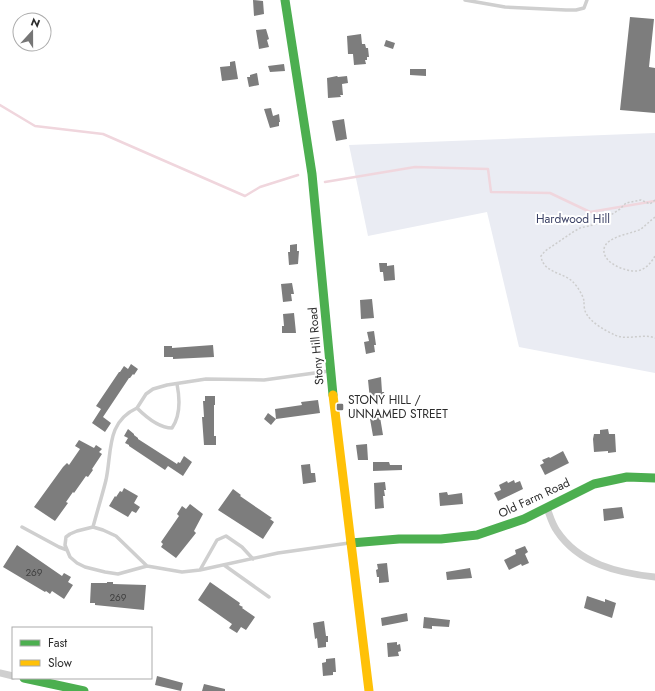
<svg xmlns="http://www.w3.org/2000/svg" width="655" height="691" font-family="Jost,sans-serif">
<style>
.green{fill:#eaecf3}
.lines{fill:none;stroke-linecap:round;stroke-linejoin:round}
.stream{stroke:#f0d6dd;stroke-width:2.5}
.building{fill:#7d7d7d}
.path{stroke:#cdcdcd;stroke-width:1.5;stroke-dasharray:2 2;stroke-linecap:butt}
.lane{stroke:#cfcfcf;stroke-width:3.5}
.street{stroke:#cfcfcf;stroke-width:7}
.fast{stroke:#4caf50;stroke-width:9}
.slow{stroke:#ffc107;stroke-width:9}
.poi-dot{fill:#767676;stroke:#fff;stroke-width:1.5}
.labels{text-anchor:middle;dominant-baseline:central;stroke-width:4;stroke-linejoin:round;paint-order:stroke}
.number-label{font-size:10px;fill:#404040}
.park-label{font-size:12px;fill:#3b4165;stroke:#fff}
.street-label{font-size:12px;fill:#2c2c2c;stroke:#fff}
.poi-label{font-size:12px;fill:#2c2c2c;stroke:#fff;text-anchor:start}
</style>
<rect width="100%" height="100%" fill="#fff"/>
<path class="green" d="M655 133V373L519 347 487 212 368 236 349 145Z"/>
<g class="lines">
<path class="stream" d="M0 105 35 126 103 134 245 196 260 187 298 175
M325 182 415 167 488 169 491 192 550 193 590 212 655 201"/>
</g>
<path class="building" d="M253 0 263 1 264 14 254 16Z
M630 17 654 19 649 67 655 68V113L620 110Z
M266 29 269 39 267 40 269 47 259 49 256 30Z
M361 34 362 44H365L366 48H368L369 57H367V60H365L366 64 354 65 353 54H348L347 36Z
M386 40 395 43 393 49 384 46Z
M235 61 238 79 222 81 220 67 230 66V62Z
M284 64 285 71 270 72 268 66Z
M410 69H426V76L410 75Z
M257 73 259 85 249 87 247 77H250V75Z
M337 76 338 77 347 76 348 83 342 84 343 95H340L341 97 328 98 327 78Z
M271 108 273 116 279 114 280 122H279V126L270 128 264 109Z
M344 119 347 139 336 141 332 121Z
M297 244V251H299L298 264 289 265 288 252H290V245Z
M379 263H387V266L394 265 395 280 384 281 383 272H380Z
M292 283 294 294H291L292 301 283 302 281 284Z
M372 299 374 318 361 319 360 300Z
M294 313 296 333H282V326H284L283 314Z
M374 331 376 345H374L375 352 366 354 364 342 369 341 367 332Z
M213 345 214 357 173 359V357H164V346H172V348Z
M131 364 138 369 134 375 133 374 130 378H129L103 417 111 423 105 432 92 423 101 409 96 406 119 372H120L124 366 128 369Z
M381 377 382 392H384L385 398 370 400 368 380Z
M205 396H215V405H214V436H216V445H204L202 417H204L203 401H205Z
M318 400 320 413 276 419 275 409 302 405 301 402Z
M268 413 276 419 271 425 264 419Z
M380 417 383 435 373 436 370 419Z
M128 429 134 434V435L138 438V439L177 464 178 462 180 463 184 456 192 462 183 476 168 466 165 470 129 446V445L125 443 128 438 124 436Z
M608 429 609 434H615L616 452 608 453V451L594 452 593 439 594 434H600V430Z
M79 440 94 448 96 445 102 449 99 452 102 454 92 469 93 470 88 477 86 476 74 493 73 492 66 502 68 503 55 521 34 507 63 467 67 463 69 465 80 449 75 446Z
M367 444 368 460H358L356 445Z
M563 451 569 463 545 475 540 465 544 463 542 460 549 457 550 458Z
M373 462H389L390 465H402V470L373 471Z
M310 464 311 473H315L316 482 303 484 301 465Z
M514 480 515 483 520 481 523 489 498 501 494 493 501 490 499 485 507 481 508 483Z
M385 482 386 490H384L385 496H383L384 508 375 509 374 483Z
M124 488 138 496 134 503 140 507 136 513 132 511 128 517 109 506 115 496 116 497 120 491 122 492Z
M233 489 241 495 240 496 272 518 270 519 274 522 263 539 218 510Z
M447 492 448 495 462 493 463 504 440 506 439 493Z
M190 504 203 514 194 531 196 533 176 558 161 547 163 544 161 542 179 516 177 514 182 506 186 509Z
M622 507 624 518 604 521 603 509Z
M17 545 62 576 64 573 71 577 68 582 73 585 64 599 52 591 50 594 46 591 45 592 3 567Z
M525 546 528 552 525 554 529 563 522 566 521 564 509 570 504 560 516 554 515 550Z
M387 563 389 582 379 583V577H377L376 570 378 569 377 564Z
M470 568 472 578 447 580 446 572Z
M107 582H113V584L146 585 144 610 95 605V603H90L91 583H107Z
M210 582 240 603 239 605 243 607 242 608 255 617 246 630 241 627 237 633 229 628 232 624 198 600Z
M587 596 605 602V599L616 603 612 618 584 608Z
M407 613 408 621 382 626 381 618Z
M424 617 450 620 449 627 432 626V629L423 628Z
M324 621 326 636H328V642H326V647L318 648 317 638 315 639 313 623Z
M397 642V645L400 644 401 651 398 652 399 656 388 657 387 643Z
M335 658 336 672H333V675L323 676 322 663 326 662V659Z
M157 676 183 683 181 691 155 685Z
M204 684 225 689V691H202Z"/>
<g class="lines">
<path class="path" d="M655 200 650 204 641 200 626 203 620 209 597 224 580 228 573 232 545 251 541 256C543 273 563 272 573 282 577 286 583 295 584 301 584 304 584 310 586 313 591 323 606 331 615 335 628 341 642 333 655 338
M655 217C650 221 646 225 641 229 632 234 606 236 604 249 602 263 626 272 637 271 645 270 651 263 655 256"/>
<path class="lane" d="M465 0 505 7 566 10H576L584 8 587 0
M177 384C180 399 181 415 172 428 159 428 145 416 137 408L146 394 153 389 167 385 206 379 264 380 329 371
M22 527 59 547 67 550
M93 527C97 512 102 496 106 480 112 452 106 422 137 408
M224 565 269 597
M147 566 118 574 105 572 85 567 77 563 70 557 65 545 66 537 70 534 77 531 93 527 103 530 116 536 147 566 182 572 200 570 278 553 349 543
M200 570 217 540 226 536 242 547 253 559"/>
<path class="street" d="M547 508C550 516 552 524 557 531 579 564 618 573 655 577
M0 673 13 676"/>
<path class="fast" d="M285 0 312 174 333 395
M351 543 399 539H441L477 535 524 519 594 484 627 477 655 478
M24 678 84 691"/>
<path class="slow" d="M333 395 369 691"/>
</g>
<rect class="poi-dot" x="336" y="403" width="8" height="8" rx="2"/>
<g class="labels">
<g class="number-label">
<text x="34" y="572">269</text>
<text x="118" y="597">269</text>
</g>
<g class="park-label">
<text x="573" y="219">Hardwood Hill</text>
</g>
<g class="street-label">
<text transform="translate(316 346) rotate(-95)">Stony Hill Road</text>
<text transform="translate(534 498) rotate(-25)">Old Farm Road</text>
</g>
<g class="poi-label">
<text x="348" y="400">STONY HILL /<tspan x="348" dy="14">UNNAMED STREET</tspan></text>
</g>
</g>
<rect x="12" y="627" width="140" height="52" fill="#ffffff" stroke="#ababab"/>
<rect x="20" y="640" width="20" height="6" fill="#4caf50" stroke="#ababab"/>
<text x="48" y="647" font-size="12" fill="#2c2c2c">Fast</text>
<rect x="20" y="660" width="20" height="6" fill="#ffc107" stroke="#ababab"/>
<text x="48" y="667" font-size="12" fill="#2c2c2c">Slow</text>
<g transform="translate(32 32) rotate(21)"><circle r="19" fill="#ffffff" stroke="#ababab"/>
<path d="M0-3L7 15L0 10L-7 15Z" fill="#767676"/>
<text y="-6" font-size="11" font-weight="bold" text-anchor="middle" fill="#2c2c2c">N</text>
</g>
</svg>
